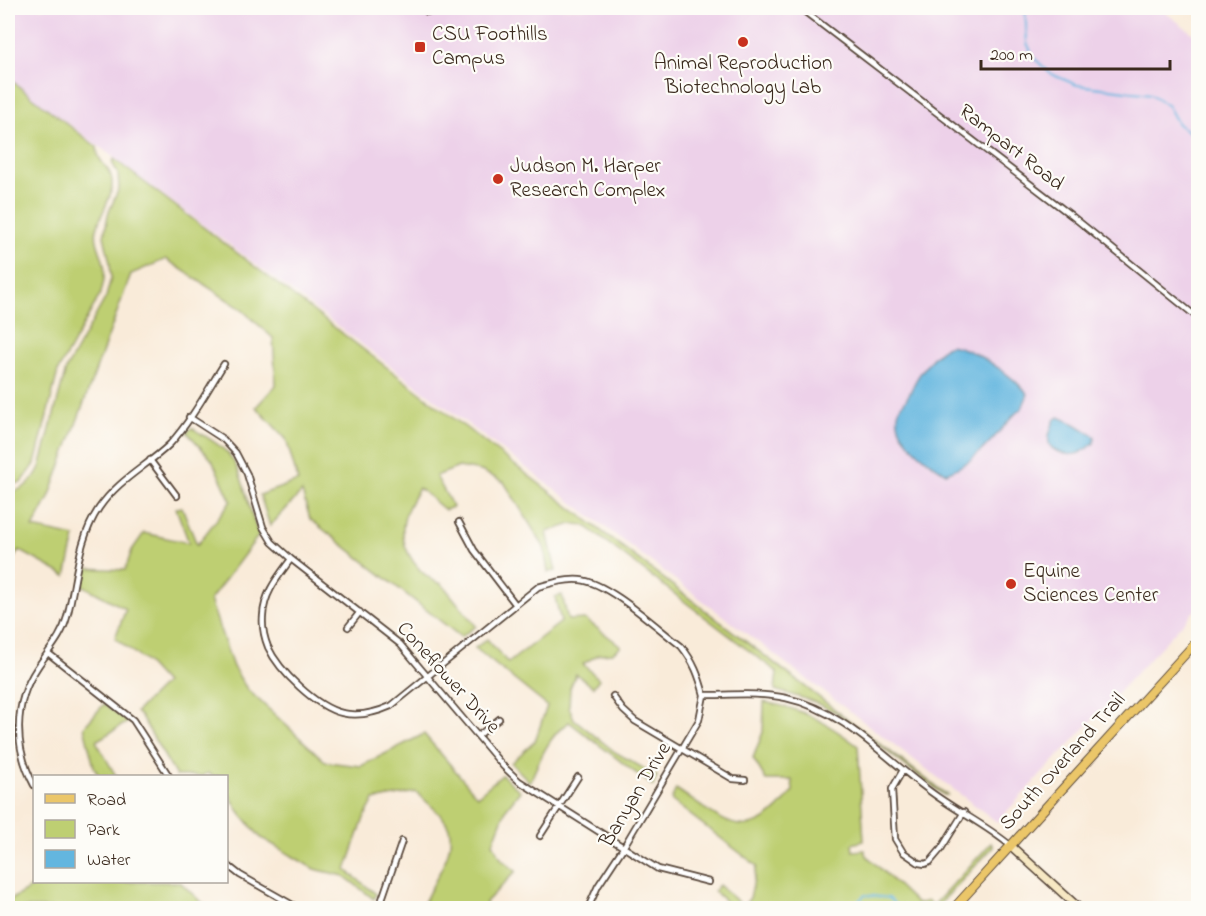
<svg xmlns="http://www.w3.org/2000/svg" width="1206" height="916" font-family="'Indie Flower',sans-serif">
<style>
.built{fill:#edd1e9}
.green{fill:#becf72;stroke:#7c7c48;stroke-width:1.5}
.water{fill:#63b6df;stroke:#4f707e;stroke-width:1.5}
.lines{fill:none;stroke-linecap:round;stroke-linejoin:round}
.stream{stroke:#63b6df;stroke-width:2}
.street-casing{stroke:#58473a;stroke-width:8}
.secondary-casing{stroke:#58473a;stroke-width:10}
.primary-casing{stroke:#58473a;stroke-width:10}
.street{stroke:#fff;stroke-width:4.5}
.secondary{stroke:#f7e8c3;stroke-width:7}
.primary{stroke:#ebc669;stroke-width:8}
.poi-dot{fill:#c8321e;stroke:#fdfcf7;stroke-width:2}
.labels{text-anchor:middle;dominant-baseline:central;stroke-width:4.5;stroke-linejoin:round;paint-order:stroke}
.poi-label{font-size:21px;fill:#3b2a1e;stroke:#fdfcf7;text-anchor:start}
.street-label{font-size:21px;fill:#3b2a1e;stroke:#fdfcf7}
</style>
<rect width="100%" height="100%" fill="#fdfcf7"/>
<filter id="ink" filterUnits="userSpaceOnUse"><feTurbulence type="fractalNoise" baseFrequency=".0167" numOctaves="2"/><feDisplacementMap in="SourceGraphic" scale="12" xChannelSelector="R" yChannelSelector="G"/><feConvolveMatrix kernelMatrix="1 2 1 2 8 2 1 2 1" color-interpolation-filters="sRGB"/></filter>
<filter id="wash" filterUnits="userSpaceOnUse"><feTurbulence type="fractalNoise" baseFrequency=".008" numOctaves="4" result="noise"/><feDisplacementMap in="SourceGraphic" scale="24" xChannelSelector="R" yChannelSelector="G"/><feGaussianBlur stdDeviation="1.35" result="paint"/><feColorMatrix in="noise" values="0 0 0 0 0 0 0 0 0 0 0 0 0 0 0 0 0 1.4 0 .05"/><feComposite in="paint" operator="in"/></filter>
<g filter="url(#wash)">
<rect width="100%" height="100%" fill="#f9ebd9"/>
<path class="built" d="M8 8H1159L1198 37V607L997 822 8 78Z"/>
<path class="green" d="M8 78 97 147C97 164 110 165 112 180 114 196 100 213 97 229 94 242 102 252 104 265 106 275 103 284 101 293L58 371 35 464 22 482 8 485Z
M114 159 947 795H944L835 712 812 701 775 690 777 672 584 525 572 524 547 532 556 571 548 572 544 547 504 482 481 471 459 467 436 476 453 507 445 510 419 488C411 501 404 513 403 528 401 551 421 578 442 584L476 626 461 637 310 519 302 492 270 526 260 495 298 481 286 439 256 407 276 385 273 338 240 308 166 259 131 274 49 498 33 528 75 537 66 576 19 550 8 568V493C24 490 33 482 40 467L66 369 106 297 111 278 110 263 104 236 108 214 119 188 118 174 112 162Z
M192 428C204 436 221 444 230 456 245 476 248 511 259 535L210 600 233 667 247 689 326 762 361 766 424 734 477 796 502 775 520 791 506 809 493 843 502 860 516 871 486 902 487 908H422C430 884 462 847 446 822 439 811 425 801 416 792L374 800 364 818 346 870 376 894 374 899 344 876 314 869 260 837 238 810 227 791 226 776H213L208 773 201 776H176L142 718 136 712 165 683 146 662 115 638 126 609 80 584 84 568 125 570 132 550 144 533 189 543 176 508 182 507 197 545 231 501 212 460 187 432Z
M562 595 568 620 585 619 621 646 612 653 599 654 583 664 599 679 593 687 576 674 570 688 569 707 574 719 615 752 657 776 653 786 569 722C549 735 539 761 530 782L511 763 535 741 547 706 475 648 487 639 508 663 561 622 555 597Z
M764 702C804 709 826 722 858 746L864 841 852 844 853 851 865 850V854L917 904 928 901 933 906 991 843 993 847 936 908H882L879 905 863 908H733L714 891 719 885 743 906 750 898 757 866 671 800 676 789C726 822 748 850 793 791L792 780H766L753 758 763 732Z
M104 704 128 722 96 741 116 776H99L94 767 84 727Z
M41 882H180L201 902 212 908H8V901Z"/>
<path class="water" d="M950 345C975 349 1012 375 1028 394L1022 408 1015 414C994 437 977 462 946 473 928 462 890 435 899 410 901 405 905 402 907 398 912 390 914 382 920 374 928 363 937 351 950 345Z
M1059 417 1075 424 1093 435 1095 437 1094 443C1083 453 1073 458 1059 452 1054 450 1050 448 1049 443 1047 435 1052 426 1055 419Z"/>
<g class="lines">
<path class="stream" d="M1025 8 1027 43 1034 58 1051 74 1077 85 1151 94 1168 106 1178 124 1192 134 1198 133
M851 908 865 895 889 898 898 908"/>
</g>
</g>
<g filter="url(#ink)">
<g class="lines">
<defs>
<path id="street" d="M800 8 1072 216 1198 318
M427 12 438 8
M189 417 223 439 236 453 247 474 263 527 272 542 291 559 400 644 503 766 519 781 658 869 709 882
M150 460 177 496
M459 522 474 550 516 605
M291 559C278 577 264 593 263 616 262 626 264 637 268 647 279 671 316 707 342 713 359 717 375 713 391 706L538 587C552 583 565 579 580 580 608 582 657 628 681 646 694 662 699 676 704 695 730 695 760 692 786 698 842 710 883 756 927 789 954 810 985 824 1011 846
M348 627 360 612
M48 653 133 720 169 776
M613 696 623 710 635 721 733 779 745 780
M478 736 499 719
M903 770 892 789 895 839 903 852 919 863 925 864 930 862 941 849 964 812
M34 785C14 748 13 704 37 668 48 651 62 637 67 617 77 580 77 541 99 508 119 479 146 467 170 444 191 421 207 391 224 364
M540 836 578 777
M226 864 240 875 298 908
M379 908 402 841
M588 908 598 886 623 848 699 720 704 695"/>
<path id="secondary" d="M1011 846 1079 908"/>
<path id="primary" d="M954 908 1198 640"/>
</defs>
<use href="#street" class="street-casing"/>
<use href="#secondary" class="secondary-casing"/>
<use href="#primary" class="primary-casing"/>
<use href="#street" class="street"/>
<use href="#secondary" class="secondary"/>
<use href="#primary" class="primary"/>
</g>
</g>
<g class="poi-dot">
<circle cx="743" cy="42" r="6"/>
<rect x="414" y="41" width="12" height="12" rx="3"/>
<circle cx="498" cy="179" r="6"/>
<circle cx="1011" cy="584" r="6"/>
</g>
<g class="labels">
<g class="poi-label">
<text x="432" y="35">CSU Foothills<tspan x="432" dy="24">Campus</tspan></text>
<text x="743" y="64" text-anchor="middle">Animal Reproduction<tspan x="743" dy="24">Biotechnology Lab</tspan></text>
<text x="510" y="167">Judson M. Harper<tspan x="510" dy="24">Research Complex</tspan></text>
<text x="1023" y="572">Equine<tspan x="1023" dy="24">Sciences Center</tspan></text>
</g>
<g class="street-label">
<text transform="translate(1011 148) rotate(38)">Rampart Road</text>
<text transform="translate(448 678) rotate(48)">Coneflower Drive</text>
<text transform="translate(1063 762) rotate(-48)">South Overland Trail</text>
<text transform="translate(636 795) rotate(-59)">Banyan Drive</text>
</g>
</g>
<rect width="1206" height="916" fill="none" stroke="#fdfcf7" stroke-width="30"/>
<rect x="33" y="775" width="195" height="108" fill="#fdfcf7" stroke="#afa8a0" stroke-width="1.5"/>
<rect x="45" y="794" width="30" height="9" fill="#ebc669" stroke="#afa8a0" stroke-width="1.5"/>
<text x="87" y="805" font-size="18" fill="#3b2a1e">Road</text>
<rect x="45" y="820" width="30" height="18" fill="#becf72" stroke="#afa8a0" stroke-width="1.5"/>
<text x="87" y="835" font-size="18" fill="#3b2a1e">Park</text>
<rect x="45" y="850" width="30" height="18" fill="#63b6df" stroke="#afa8a0" stroke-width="1.5"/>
<text x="87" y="865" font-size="18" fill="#3b2a1e">Water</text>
<path d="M981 60v9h189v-9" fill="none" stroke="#3b2a1e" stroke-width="3"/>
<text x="990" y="60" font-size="18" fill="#3b2a1e" stroke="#fdfcf7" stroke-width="4.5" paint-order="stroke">200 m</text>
</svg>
